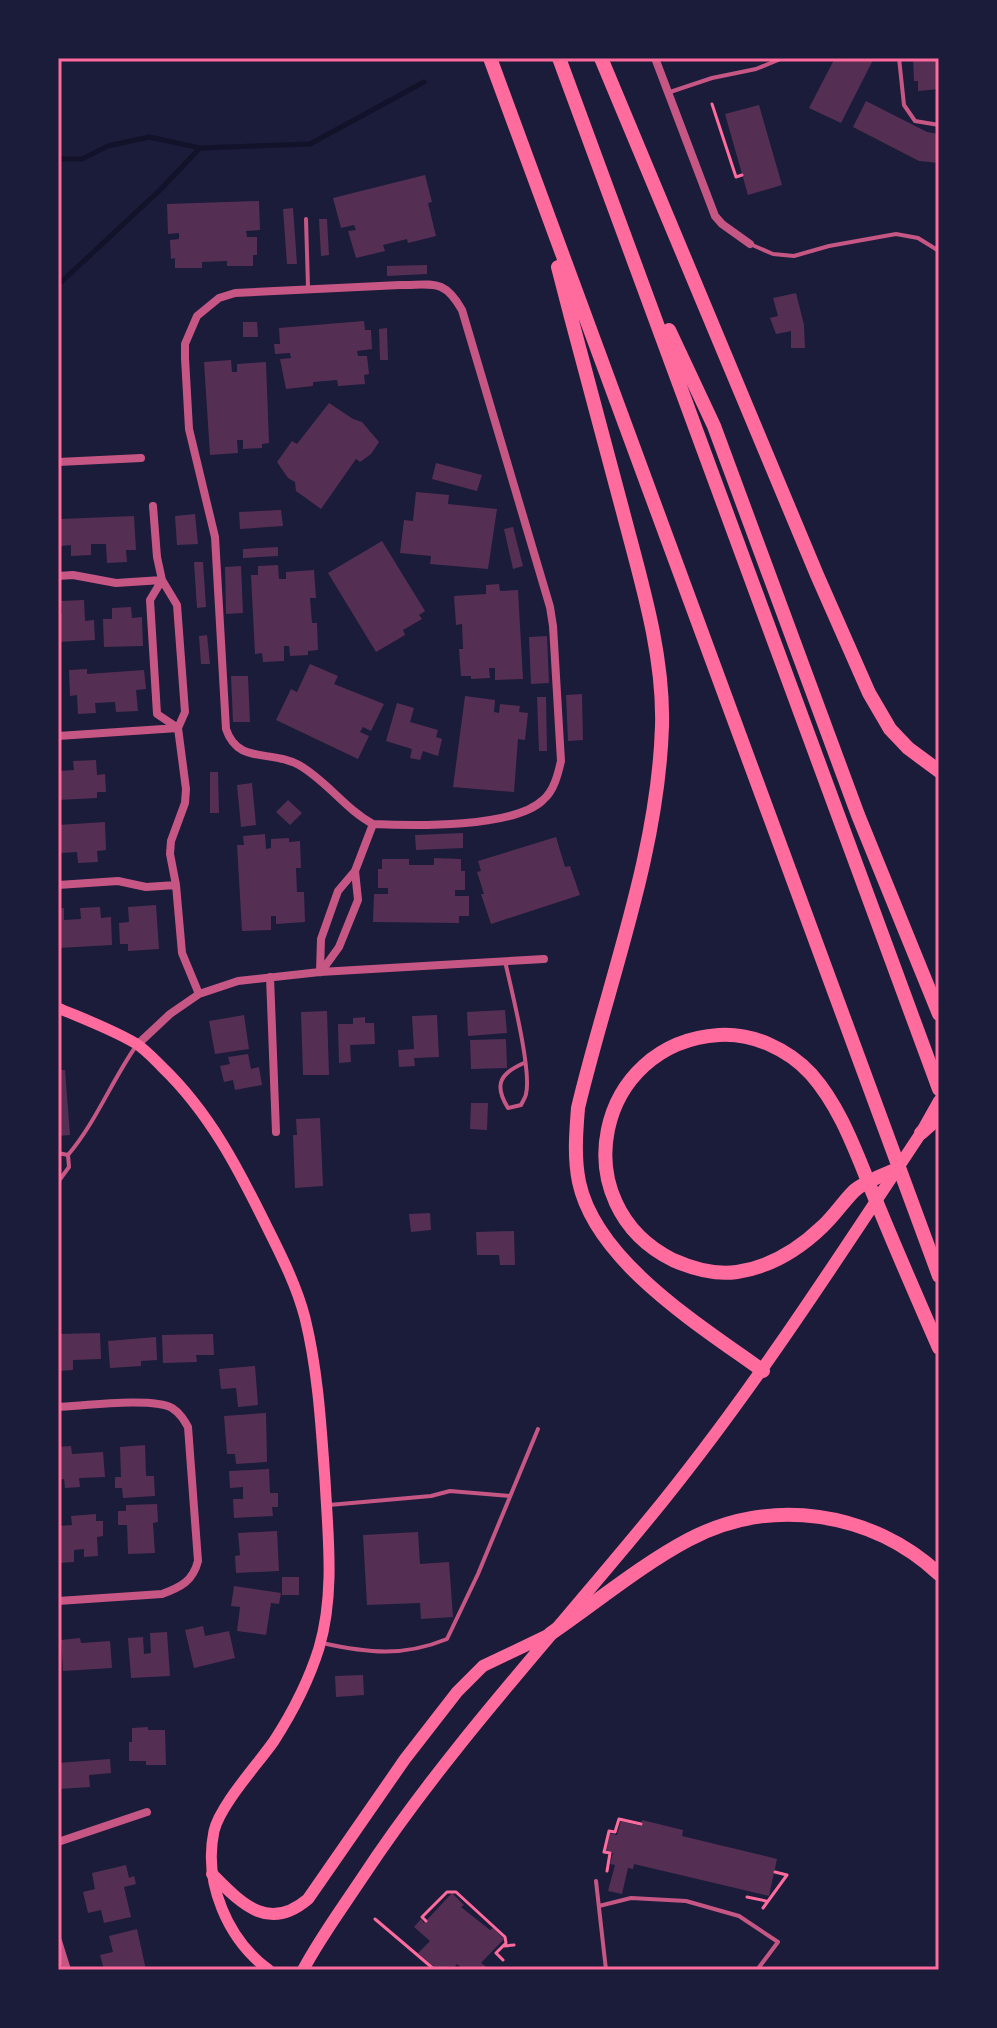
<svg xmlns="http://www.w3.org/2000/svg" width="997" height="2028" font-family="Ubuntu,sans-serif">
<style>
.lines{fill:none;stroke-linecap:round;stroke-linejoin:round}
.stream{stroke:#12122b;stroke-width:5}
.building{fill:#542f53}
.path{stroke:#ff6b9d;stroke-width:3}
.service{stroke:#c65784;stroke-width:4}
.minor{stroke:#c65784;stroke-width:8}
.secondary{stroke:#ff6b9d;stroke-width:11}
.primary{stroke:#ff6b9d;stroke-width:12}
.motorway{stroke:#ff6b9d;stroke-width:14}
.neatline{fill:none;stroke:#ff6b9d;stroke-width:3}
</style>
<rect width="100%" height="100%" fill="#1b1b3a"/>
<g class="lines">
<path class="stream" d="M58 159H82L108 146 149 137 200 148 310 144 424 82
M58 285 160 190 200 148"/>
</g>
<path class="building" d="M835 58 873 60 841 123 809 108Z
M913 58H939V89L918 91V81H914Z
M866 101 927 132 939 134V163L919 161 853 127Z
M759 105 782 185 748 195 725 114Z
M425 175 432 202 428 203 436 236 408 243 407 239 383 245 385 251 356 258 348 231 356 230 354 225 341 228 333 198Z
M259 201 260 230 246 231 247 237H257V255H253V266H227V261L202 262V268H175V258L171 259 170 240 179 239V233L168 234 167 204Z
M293 208 297 264H287L283 209Z
M319 219H327L329 255 321 256Z
M427 265V274L387 276V266Z
M796 293 804 325 805 348H791V331L776 334 770 318 778 316 773 298Z
M364 321 365 330H371L372 349 357 351 358 356H367L369 374 364 375 365 384 338 386 337 380 313 382V386L286 389 280 359 291 358 290 353 275 354 274 344H280L279 328Z
M243 322H257L258 337H243Z
M387 328 388 360H380L379 329Z
M231 360 232 372H237V364L266 362 269 443 262 444V448L243 449V440H237L238 453 210 455 204 362Z
M329 403 353 419 362 422 379 442 371 454 360 462 356 459 321 509 296 491 295 482 288 478 277 462 292 441 297 444Z
M436 463 482 475 477 491 432 479Z
M416 492 449 495 448 504 497 509 488 569 430 564 431 556 400 553 404 520 413 521Z
M281 510 283 526 240 529 239 512Z
M195 514 198 544 177 545 175 516Z
M134 516 136 550H126L127 562 107 563 106 544H91V555L71 556V545L61 546 60 519Z
M513 527 523 566 513 569 504 529Z
M382 541 425 611 419 615 422 619 403 630 405 635 376 652 328 573Z
M278 547V556L243 558V549Z
M194 562H203L206 607 197 608Z
M278 565 279 579H286V572L314 570 316 598H310L312 623H317L318 650 308 651V655L290 656 289 646H284V661L263 662 262 653 255 654 251 575H258V566Z
M241 566 243 613 226 614 225 567Z
M499 584 500 591 518 590 523 679 495 680V668H489L490 678 471 679V676H461L459 649H463L462 624 456 625 454 596 486 594V585Z
M84 600 85 621 94 620 95 640 58 642V613H62L61 601Z
M131 607 132 618 142 617 143 646 104 647 103 619H112V608Z
M207 635 210 664H201L199 636Z
M547 636 549 683 531 684 529 637Z
M310 664 338 676 334 684 384 704 371 731 363 727 360 732 369 736 358 759 276 720 291 689 297 692Z
M87 669V674L144 670 146 689 136 690 138 711 116 712 115 702 95 703 96 713 78 714 77 695 70 696 69 670Z
M231 676H248L250 722H233Z
M582 694 583 740 568 741 566 695Z
M465 696 495 700 494 712 499 713 500 704 520 706 519 712 528 713 525 740 518 739 514 792 453 787Z
M537 697H546L547 751H539Z
M397 703 414 708 410 722 438 730 436 737 442 739 438 756 423 751 420 760 410 758 412 749 386 741Z
M96 760 97 775 105 774 106 792H97V798L58 800V771L74 770 73 761Z
M210 772H218L219 813H210Z
M252 783 256 825 241 827 237 785Z
M288 800 302 813 290 825 276 812Z
M105 822 106 850 97 851 98 862 78 863 77 852 61 853V864L58 865V825Z
M463 833V848L416 850 415 835Z
M265 834 266 849 271 848V839L289 838V842L300 841 301 868H296L297 892H304L305 922 276 924V916H271V930L242 931 237 845H244L243 836Z
M556 837 565 867 570 866 580 895 491 924 481 894H484L477 872 481 871 478 861Z
M434 858 461 859V871H465V890H455V896H469V916H459V923L373 922 374 894H388V888H378V869H382V859H409V865H434Z
M156 905 159 949 128 951V944H120L119 923 129 922 128 907Z
M100 907 101 918 111 917 112 945 58 948V909L64 908V920L81 919 80 908Z
M505 1010 507 1033 468 1036 467 1012Z
M327 1011 329 1075H303L301 1012Z
M244 1015 249 1049 215 1054 209 1021Z
M437 1015 439 1057 414 1058 415 1066 399 1067 398 1050 414 1049 412 1016Z
M365 1017V1023H374L375 1044 350 1045 351 1062 339 1063 338 1024H353V1018Z
M506 1039 507 1068 471 1069 470 1040Z
M248 1054 251 1069 259 1067 262 1085 235 1090 233 1080 224 1082 220 1066 230 1064 228 1057Z
M58 1070H65L70 1135 58 1136Z
M471 1103H488L487 1130 470 1129Z
M320 1118 323 1186 295 1188 293 1135H297L296 1119Z
M430 1213 431 1230 411 1232 409 1214Z
M514 1231 515 1265H500L499 1255H477L476 1232Z
M100 1333 101 1359 73 1360V1370L58 1371V1334Z
M213 1334 214 1355H196L197 1362 163 1363 162 1335Z
M156 1337 157 1360 141 1361V1366L110 1368 108 1341Z
M255 1366 258 1405 238 1407 236 1388 221 1389 219 1369Z
M266 1413 267 1462 236 1464 235 1454H227L224 1416Z
M145 1445 146 1476H154L155 1496 123 1498 122 1488H115V1477H121L120 1447Z
M71 1446 72 1454 103 1452 105 1477 79 1478 80 1487 65 1488 64 1479 58 1480V1447Z
M269 1469 270 1493H278V1507H272L273 1516 234 1518 233 1499H243V1487L230 1488 229 1471Z
M157 1504 158 1522 153 1523 155 1553 128 1554 127 1525H118V1511H126V1505Z
M96 1514V1521H103V1536L97 1537 98 1556 84 1557V1549L74 1550V1562L58 1563V1526L72 1525 71 1516Z
M277 1531 279 1571 236 1573 235 1556 240 1555 238 1533Z
M418 1532 420 1564 449 1562 453 1617 421 1619 420 1603 367 1605 363 1535Z
M282 1577H299V1595H282Z
M234 1586 281 1593 279 1604 271 1603 266 1635 237 1631 240 1607 231 1606Z
M203 1626 205 1636 229 1631 235 1658 194 1668 185 1630Z
M167 1632 170 1676 131 1678 128 1638 143 1637 144 1654 151 1653 150 1633Z
M80 1638 81 1643 110 1641 112 1668 63 1671 61 1640Z
M363 1675 364 1695 336 1697 335 1676Z
M148 1727V1730H165L166 1765H146V1761H129V1742H132V1728Z
M110 1759 111 1773 89 1775 90 1787 58 1789V1763Z
M642 1820 683 1830 682 1836 777 1859 769 1896 634 1864 633 1869 628 1868 622 1894 608 1891 615 1865 610 1864 613 1853 605 1851 609 1833 617 1835 621 1821 641 1826Z
M126 1865 129 1878 134 1876 136 1884 124 1887 131 1917 104 1923 101 1910 88 1913 83 1892 95 1889 92 1873Z
M452 1893 464 1905 461 1907 490 1930 493 1928 504 1939 481 1963 488 1968 487 1970H461L462 1968 457 1964 452 1970 445 1968 438 1970 418 1953 430 1941 414 1927 421 1919 424 1923Z
M137 1929 146 1970H104L100 1955 113 1952 109 1936Z"/>
<g class="lines">
<path class="path" d="M712 104 736 177 742 175
M607 1871 610 1853 604 1852 609 1831 615 1832 619 1819 641 1824
M747 1897 766 1901
M763 1908 787 1875 775 1872
M375 1919 435 1970
M426 1921 422 1917 447 1892H456L505 1937 506 1943 496 1953 503 1960
M504 1946 514 1945
M496 1969V1970"/>
<path class="service" d="M899 58 904 105 915 121 939 125
M670 92 712 78 756 69 783 58
M306 219 308 287
M750 244 773 254 794 256 829 246 896 234 918 238 939 251
M505 961C511 988 532 1071 526 1094 526 1096 522 1103 521 1105L508 1108C493 1084 501 1073 524 1063
M58 1153 68 1155
M58 1182 69 1167 68 1155C96 1122 111 1082 136 1046
M329 1505 431 1496 450 1491 510 1496
M322 1643C368 1653 403 1657 447 1639L478 1574 538 1429
M596 1881 606 1970
M599 1906 631 1898 686 1901 739 1916 778 1942 757 1970"/>
<path class="minor" d="M655 58 715 216 722 224 750 244
M400 285C433 285 444 278 462 310L550 607 553 626 561 761C558 774 554 791 543 800 514 828 414 826 373 824 345 809 327 781 299 765 270 749 238 765 226 729L215 537 189 429 185 358V344L197 316 219 298 235 293Z
M58 462 141 458
M153 506 157 557 162 580 177 605 185 712 178 728 186 789 185 803 171 841 170 854 176 885 182 953 199 994
M58 576 73 575 116 583 162 580
M162 580 150 600 157 714 178 728
M58 736 178 728
M58 885 118 881 146 887 176 885
M320 972 321 939 338 891 355 871 373 824
M321 972 339 947 358 900 355 871
M270 977 276 1132
M138 1044 170 1014 199 994 238 981 320 972 544 959
M58 1407C83 1406 152 1397 172 1408 180 1413 184 1420 188 1427L198 1561C193 1581 181 1587 162 1594L58 1601
M58 1842 147 1812
M58 1941 67 1970"/>
<path class="secondary" d="M58 1008C84 1019 111 1029 135 1043 145 1049 154 1059 162 1067 210 1113 239 1170 268 1229 282 1257 297 1287 305 1318 318 1371 321 1425 325 1480 328 1536 335 1594 319 1648 309 1680 292 1713 274 1741 258 1764 220 1805 214 1831 203 1883 228 1940 269 1970"/>
<path class="primary" d="M212 1874C241 1903 268 1933 308 1899L405 1759 457 1692 483 1666 548 1635
M303 1970C320 1938 342 1908 362 1878 451 1743 563 1625 664 1500 758 1383 838 1258 921 1133L939 1101"/>
<path class="motorway" d="M490 58 939 1276
M559 58 939 1089
M601 58 817 575 869 693 890 729 908 748 939 771
M558 267C579 349 601 431 623 512 641 581 664 654 662 726 658 856 608 982 578 1108 576 1133 574 1157 579 1182 596 1262 701 1326 763 1371
M669 330 714 426 858 815 939 1014
M921 1133 939 1117
M897 1169C884 1175 865 1181 854 1191 843 1202 834 1216 822 1227 799 1249 770 1267 737 1272 715 1275 693 1269 673 1260 562 1205 595 1043 719 1035 753 1033 788 1049 811 1074 843 1110 858 1159 877 1203 897 1252 918 1300 939 1348
M550 1634C594 1604 641 1565 688 1540 770 1496 871 1511 939 1574"/>
</g>
<rect width="997" height="2028" fill="none" stroke="#1b1b3a" stroke-width="120"/>
<rect x="60" y="60" width="877" height="1908" class="neatline"/>
</svg>
